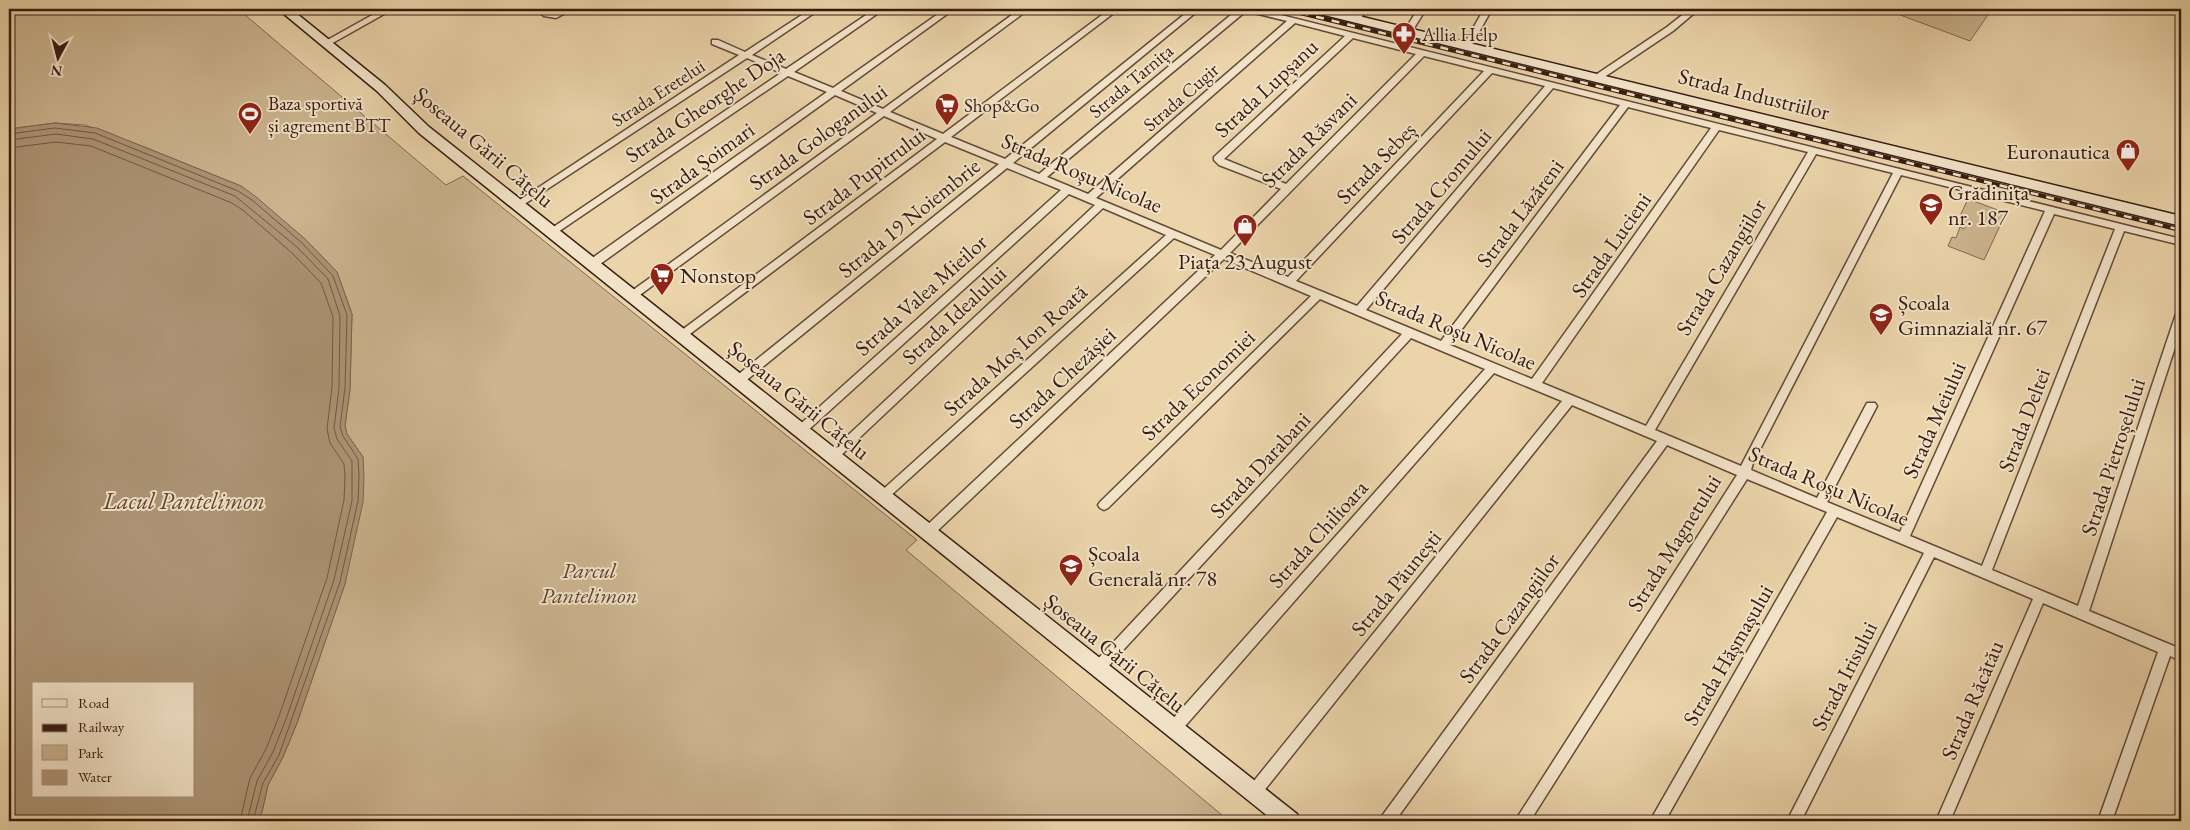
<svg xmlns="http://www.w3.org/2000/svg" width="2190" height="830" font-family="'EB Garamond',serif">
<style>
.green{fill:#ccb590;stroke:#816851}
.water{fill:#ad9576;stroke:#7d654e;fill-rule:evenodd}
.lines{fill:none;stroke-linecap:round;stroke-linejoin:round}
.shore{stroke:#725844;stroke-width:1}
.street-casing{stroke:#634a38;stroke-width:3}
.secondary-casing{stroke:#361c12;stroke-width:3}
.street{fill:#f2e3c8;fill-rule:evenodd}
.secondary{fill:#f2e3c8;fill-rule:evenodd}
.rail-casing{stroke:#361c12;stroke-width:4.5}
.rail{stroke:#f2e3c8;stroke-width:2.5;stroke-dasharray:8;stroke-linecap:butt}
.labels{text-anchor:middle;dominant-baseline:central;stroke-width:4;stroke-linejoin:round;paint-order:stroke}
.far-poi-label{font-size:19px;fill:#361c12;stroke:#f2e3c8;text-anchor:start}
.far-street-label{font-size:19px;fill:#361c12;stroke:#f2e3c8}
.street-label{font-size:22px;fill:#361c12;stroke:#f2e3c8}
.poi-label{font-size:22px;fill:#361c12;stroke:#f2e3c8;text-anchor:start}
.park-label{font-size:22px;font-style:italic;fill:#5c4232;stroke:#f2e3c8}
.water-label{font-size:24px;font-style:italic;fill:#604635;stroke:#f2e3c8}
</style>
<rect width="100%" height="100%" fill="#ebd4aa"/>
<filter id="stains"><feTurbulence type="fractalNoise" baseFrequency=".004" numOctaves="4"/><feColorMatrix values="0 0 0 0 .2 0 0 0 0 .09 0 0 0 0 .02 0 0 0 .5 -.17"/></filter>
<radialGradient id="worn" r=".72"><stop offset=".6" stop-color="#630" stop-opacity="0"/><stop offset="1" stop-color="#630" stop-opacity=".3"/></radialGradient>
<path class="green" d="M9 9H238L446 185 463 176 917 540 906 550 1229 821H258L262 812 268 785 283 757 297 723 345 584 363 457 347 434 345 426 350 389 352 314 337 272 305 239 241 186 147 148 85 125 55 123 9 129Z
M1884 9H1883H1992L1970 41Z
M1968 199 2006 213 1984 260 1948 246 1952 237 1956 238 1960 227 1964 229 1966 226 1960 216Z"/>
<path class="water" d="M55 123 97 128 241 186 255 196 305 239 337 272 352 314 350 389 345 426 347 434 363 457 364 477 363 502 345 584 297 723 283 757 268 785 262 812 258 821H9V129ZM34 684H194V796H34Z"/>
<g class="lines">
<path class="shore" d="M9 134 55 128 95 133 238 191 252 200 302 243 333 276 347 315 345 388 340 427 343 436 358 459 359 477 358 501 340 582 279 755 263 783 253 821
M9 140 56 134 93 139 235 196 297 247 328 279 340 316 339 388 334 428 337 439 352 461V501L334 580 286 719 273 752 257 781 247 821
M9 148 56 142 91 146 232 203 244 211 292 253 321 283 333 317 332 387 327 429 330 443 344 464 345 477 344 500 327 578 279 716 266 749 250 778 240 821"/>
<defs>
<path id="street" d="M383 9H393L329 45 326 46 322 43Z
M536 9H545L555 13 563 9H573L556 18 544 16Z
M811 9H820L752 55 786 69 875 9H884L794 72 833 88 945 9H954L841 91 883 109 1020 9H1029L890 112 943 134 1110 9H1119L951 137 1005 159 1191 9H1200L1013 163 1039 174 1238 9H1257L2181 239V245L2124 231 1992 570 2078 606 2176 314 2181 310V329L2089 611 2181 649V661L2170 656 2112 821H2098L2158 652 2043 603 1950 821H1936L2033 599 1934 557 1801 821H1787L1924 553 1837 517 1665 821H1650L1827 512 1747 479 1530 821H1515L1737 475 1667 445 1395 821H1380L1382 816 1657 441 1572 405 1259 797 1254 799 1249 797 1247 792 1249 787 1562 401 1494 373 1179 733 1174 734 1169 733 1167 728 1169 723 1485 369 1411 338 1103 672 1098 674 1093 672 1091 668 1093 664 1402 334 1320 299 1108 508 1104 510 1100 508 1098 505 1100 502 1311 296 1224 259 932 536 928 537 924 536 922 532 924 528 1215 255 1174 238 887 499 883 501 879 499 877 496 879 493 1166 235 1103 208 837 459H829L827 456 829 453 1095 205 1069 194 805 433H797L795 430 797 427 1061 190 1007 168 743 383H735L734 380 735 377 999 164 945 142 682 340 677 336 678 333 937 139 884 116 633 300 628 296 629 293 877 113 835 95 596 267H588L587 264 588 261 827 92 788 76 555 234H549L547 232 549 230 781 73 747 58 520 207H514L512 205 739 55 712 44V40H718L745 52ZM1246 11 1287 21 1088 194 1047 177ZM1295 23 1345 36 1214 157V160L1219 165 1281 189 1221 250 1096 198ZM1353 38 1416 54 1286 184 1224 159ZM1424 56 1484 71 1288 277 1230 253ZM1492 73 1545 86 1357 306 1296 281ZM1553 88 1620 105 1441 341 1366 310ZM1628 107 1711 128 1532 379 1450 345ZM1719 130 1808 152 1646 426 1542 383ZM1816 154 1893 173 1741 466 1655 430ZM1901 175 2045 211 1900 532 1827 502 1877 406 1875 403H1867L1817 498 1751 470 1753 463ZM2054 214 2115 229 1982 566 1910 536Z
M1359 9H1367L1359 21H1353L1352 19Z
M1418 9H1426L1411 33H1405L1404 31Z
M1484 9H1492L1470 48H1464L1463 46Z
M1690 9H1699L1673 31 1600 80H1594V76L1667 27Z"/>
<path id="secondary" d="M278 9H291L385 85 429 127 1297 814 1300 821H1274L419 133 377 91Z
M1310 9H1330L2181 216V226L1312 12Z"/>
</defs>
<use href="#street" class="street-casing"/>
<use href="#secondary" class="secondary-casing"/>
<use href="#street" class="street"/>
<use href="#secondary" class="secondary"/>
<defs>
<path id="rail" d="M1285 9 2181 230"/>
</defs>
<use href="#rail" class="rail-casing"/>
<use href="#rail" class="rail"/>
</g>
<defs>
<symbol id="pharmacy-pin" viewBox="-11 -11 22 30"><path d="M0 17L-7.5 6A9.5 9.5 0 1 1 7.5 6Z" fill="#8f2418" stroke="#f2e3c8"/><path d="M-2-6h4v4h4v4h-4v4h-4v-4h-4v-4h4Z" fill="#fff"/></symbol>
<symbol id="supermarket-pin" viewBox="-11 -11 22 30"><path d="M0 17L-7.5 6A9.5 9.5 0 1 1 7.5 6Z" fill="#8f2418" stroke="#f2e3c8"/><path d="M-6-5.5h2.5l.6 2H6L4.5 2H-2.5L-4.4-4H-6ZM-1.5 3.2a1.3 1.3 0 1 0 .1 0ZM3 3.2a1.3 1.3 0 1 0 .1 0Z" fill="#fff"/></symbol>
<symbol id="stadium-pin" viewBox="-11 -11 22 30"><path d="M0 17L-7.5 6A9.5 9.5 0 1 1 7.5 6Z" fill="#8f2418" stroke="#f2e3c8"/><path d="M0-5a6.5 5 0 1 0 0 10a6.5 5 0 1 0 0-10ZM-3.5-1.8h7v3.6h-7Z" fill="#fff"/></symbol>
<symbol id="shop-pin" viewBox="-11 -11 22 30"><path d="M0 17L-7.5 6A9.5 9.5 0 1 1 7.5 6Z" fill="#8f2418" stroke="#f2e3c8"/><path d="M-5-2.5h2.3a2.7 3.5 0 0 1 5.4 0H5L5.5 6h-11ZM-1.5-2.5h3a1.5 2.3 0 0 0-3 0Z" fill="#fff"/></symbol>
<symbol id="school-pin" viewBox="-11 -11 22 30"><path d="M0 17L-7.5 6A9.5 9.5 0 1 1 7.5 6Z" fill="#8f2418" stroke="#f2e3c8"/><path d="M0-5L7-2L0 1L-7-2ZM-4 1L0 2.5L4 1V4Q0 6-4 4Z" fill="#fff"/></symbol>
</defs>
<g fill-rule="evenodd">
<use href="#pharmacy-pin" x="1390" y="20" width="28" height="38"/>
<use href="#supermarket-pin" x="933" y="91" width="28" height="38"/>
<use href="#stadium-pin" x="236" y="100" width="28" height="38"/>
<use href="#shop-pin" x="2114" y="137" width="28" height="38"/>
<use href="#school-pin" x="1917" y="191" width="28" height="38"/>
<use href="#shop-pin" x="1231" y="212" width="28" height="38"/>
<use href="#supermarket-pin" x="648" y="261" width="28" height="38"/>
<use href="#school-pin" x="1867" y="301" width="28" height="38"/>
<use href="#school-pin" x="1057" y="552" width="28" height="38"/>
</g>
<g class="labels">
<g class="far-poi-label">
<text x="1422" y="34">Allia Help</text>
<text x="268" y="103">Baza sportivă<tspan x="268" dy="22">și agrement BTT</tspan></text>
<text x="964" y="105">Shop&amp;Go</text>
</g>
<g class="far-street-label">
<text transform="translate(1131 81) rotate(-40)">Strada Tarnița</text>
<text transform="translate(658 93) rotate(-33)">Strada Eretelui</text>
<text transform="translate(1181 97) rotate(-41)">Strada Cugir</text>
</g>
<g class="street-label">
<text transform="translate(1266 88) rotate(-43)">Strada Lupșanu</text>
<text transform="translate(1754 94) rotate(14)">Strada Industriilor</text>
<text transform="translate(705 105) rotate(-34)">Strada Gheorghe Doja</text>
<text transform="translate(818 137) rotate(-36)">Strada Gologanului</text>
<text transform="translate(1309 140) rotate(-45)">Strada Răsvani</text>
<text transform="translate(484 147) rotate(40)">Șoseaua Gării Cățelu</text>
<text transform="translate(702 163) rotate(-36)">Strada Șoimari</text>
<text transform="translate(1376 163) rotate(-46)">Strada Sebeș</text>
<text transform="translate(1082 173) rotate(23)">Strada Roșu Nicolae</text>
<text transform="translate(864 176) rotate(-37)">Strada Pupitrului</text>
<text transform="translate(1441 186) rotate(-50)">Strada Cromului</text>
<text transform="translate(1520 213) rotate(-53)">Strada Lăzăreni</text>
<text transform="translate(909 218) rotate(-39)">Strada 19 Noiembrie</text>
<text transform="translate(1611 245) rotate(-55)">Strada Lucieni</text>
<text transform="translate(1721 267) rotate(-59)">Strada Cazangiilor</text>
<text transform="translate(921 295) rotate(-42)">Strada Valea Mieilor</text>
<text transform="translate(954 315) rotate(-43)">Strada Idealului</text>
<text transform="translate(1456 330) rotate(23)">Strada Roșu Nicolae</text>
<text transform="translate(1015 350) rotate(-42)">Strada Moș Ion Roată</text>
<text transform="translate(1062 378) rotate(-43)">Strada Chezășiei</text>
<text transform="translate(1198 385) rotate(-44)">Strada Economiei</text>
<text transform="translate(799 400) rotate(39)">Șoseaua Gării Cățelu</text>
<text transform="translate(1934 420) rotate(-66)">Strada Meiului</text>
<text transform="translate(2024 420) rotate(-69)">Strada Deltei</text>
<text transform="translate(2113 457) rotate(-72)">Strada Pietroșelului</text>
<text transform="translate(1260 465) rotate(-47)">Strada Darabani</text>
<text transform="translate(1829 486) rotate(23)">Strada Roșu Nicolae</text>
<text transform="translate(1318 534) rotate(-48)">Strada Chilioara</text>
<text transform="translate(1674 543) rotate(-58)">Strada Magnetului</text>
<text transform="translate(1396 583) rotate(-51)">Strada Păunești</text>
<text transform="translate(1509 618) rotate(-54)">Strada Cazangiilor</text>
<text transform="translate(1115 653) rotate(39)">Șoseaua Gării Cățelu</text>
<text transform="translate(1728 655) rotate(-60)">Strada Hășmașului</text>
<text transform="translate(1844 676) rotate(-63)">Strada Irisului</text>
<text transform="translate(1972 700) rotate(-67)">Strada Răcătău</text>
</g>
<g class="poi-label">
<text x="2110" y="151" text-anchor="end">Euronautica</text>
<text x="1948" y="192">Grădinița<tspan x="1948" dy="25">nr. 187</tspan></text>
<text x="1245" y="261" text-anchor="middle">Piața 23 August</text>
<text x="680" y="275">Nonstop</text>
<text x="1898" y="302">Școala<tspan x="1898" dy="25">Gimnazială nr. 67</tspan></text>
<text x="1088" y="553">Școala<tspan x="1088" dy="25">Generală nr. 78</tspan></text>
</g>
<g class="park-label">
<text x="589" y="570">Parcul<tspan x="589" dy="25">Pantelimon</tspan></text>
</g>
<g class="water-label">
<text x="184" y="500">Lacul Pantelimon</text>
</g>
</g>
<rect width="2190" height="830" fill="none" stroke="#ebd4aa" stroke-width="30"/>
<rect x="10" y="10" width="2170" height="810" fill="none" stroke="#361c12" stroke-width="2.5"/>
<rect x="15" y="15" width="2160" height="800" fill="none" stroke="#361c12"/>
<rect x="32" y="682" width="162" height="115" fill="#f2e3c8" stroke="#a7937f"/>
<rect x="42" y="699" width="25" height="8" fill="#f2e3c8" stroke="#a7937f"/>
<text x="78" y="708" font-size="15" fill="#361c12">Road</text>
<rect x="42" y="724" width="25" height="8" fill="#361c12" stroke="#a7937f"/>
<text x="78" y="732" font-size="15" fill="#361c12">Railway</text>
<rect x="42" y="745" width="25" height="15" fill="#ccb590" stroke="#a7937f"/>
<text x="78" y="758" font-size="15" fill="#361c12">Park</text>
<rect x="42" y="770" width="25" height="15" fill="#ad9576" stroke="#a7937f"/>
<text x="78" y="782" font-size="15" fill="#361c12">Water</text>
<g transform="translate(58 58) rotate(187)" stroke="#f2e3c8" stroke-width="4" paint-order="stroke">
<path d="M0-4L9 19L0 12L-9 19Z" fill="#361c12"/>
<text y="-8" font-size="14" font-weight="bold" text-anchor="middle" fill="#361c12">N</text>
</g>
<rect width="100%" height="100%" filter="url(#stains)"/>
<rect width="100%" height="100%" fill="url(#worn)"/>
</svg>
